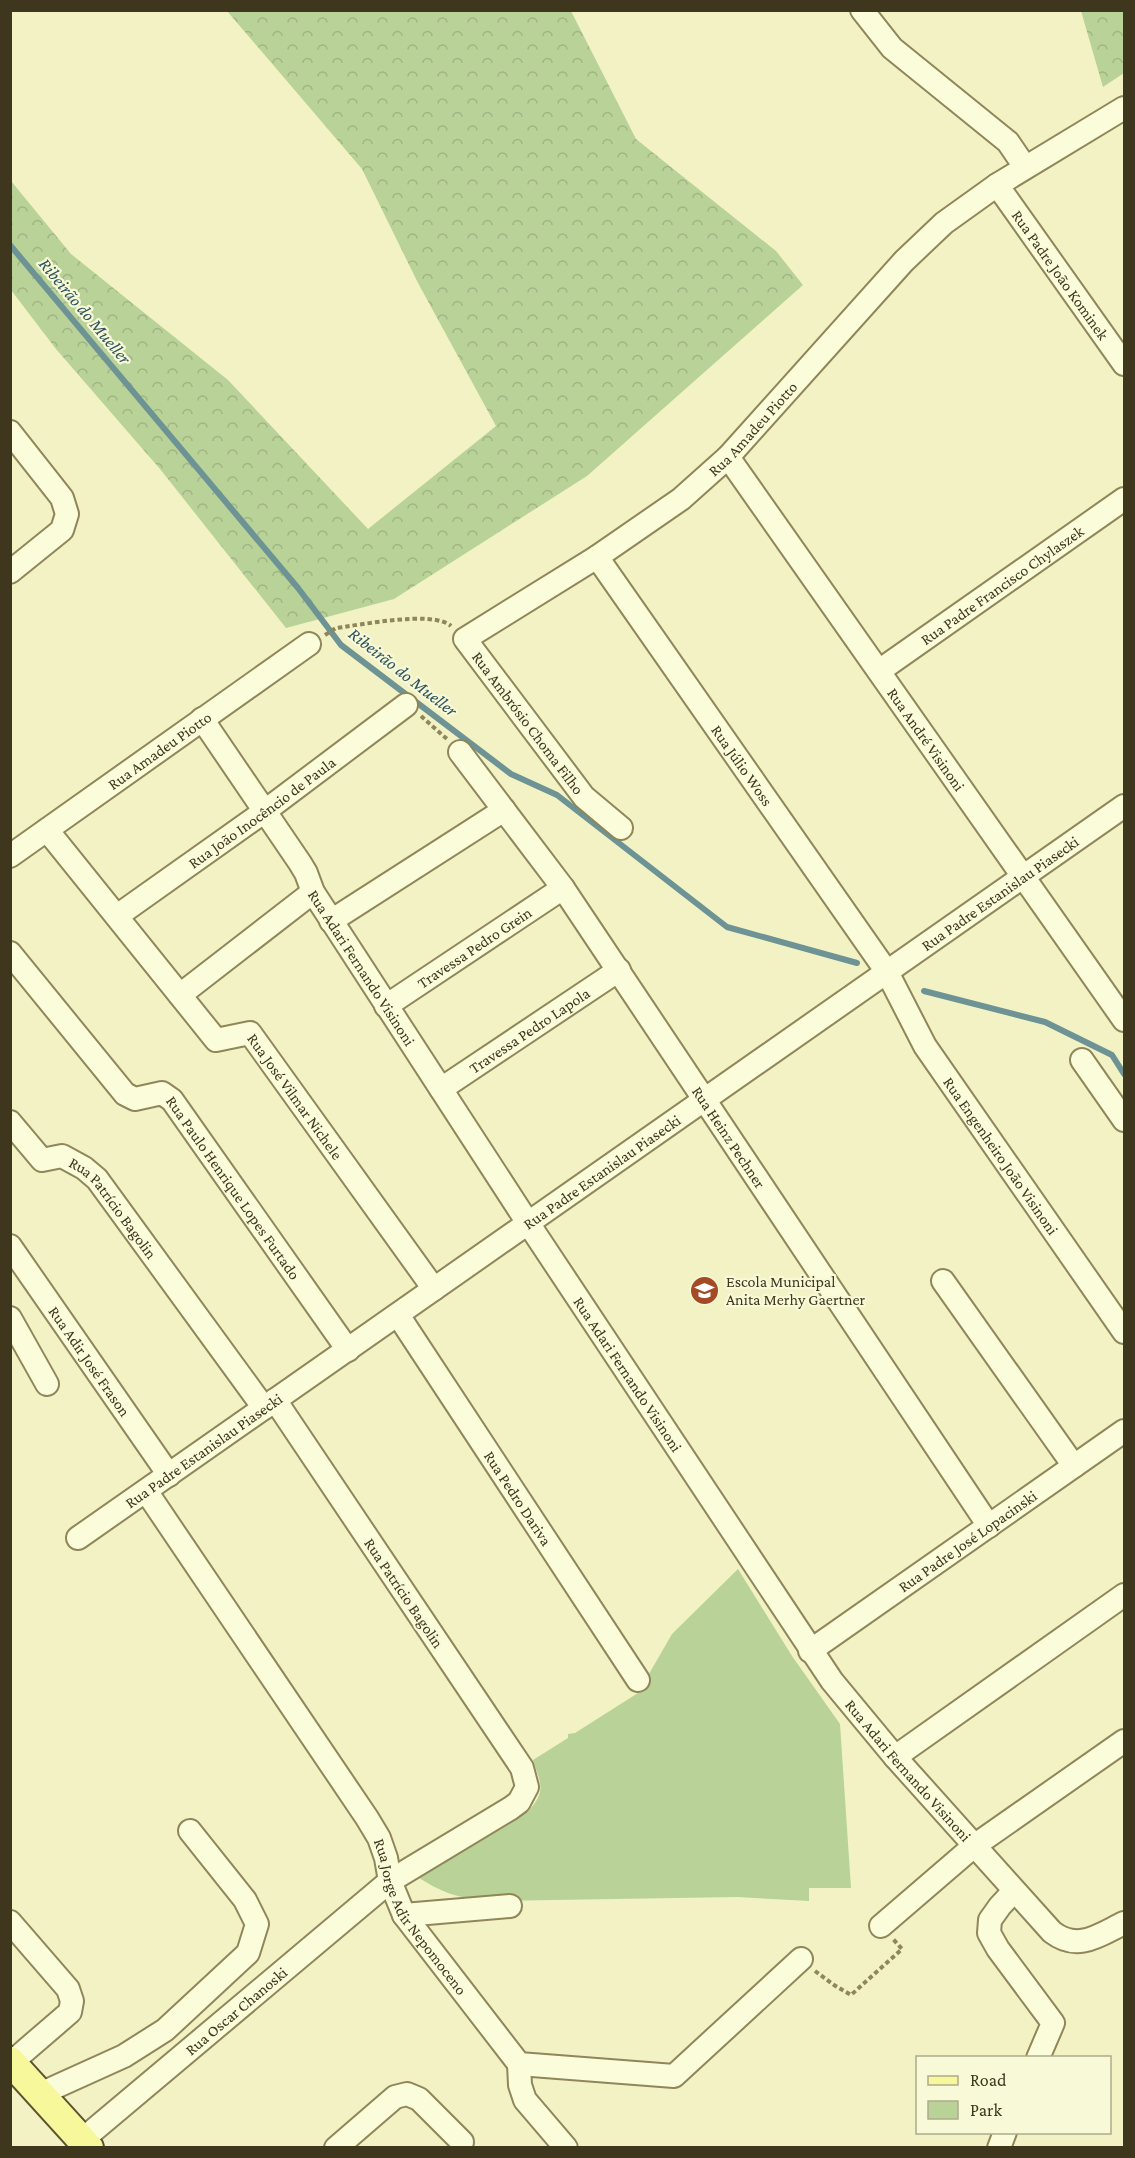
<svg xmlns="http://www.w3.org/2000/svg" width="1135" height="2158" font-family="'Crimson Pro',serif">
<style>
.forest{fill:url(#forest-crowns)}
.park{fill:#b9d298}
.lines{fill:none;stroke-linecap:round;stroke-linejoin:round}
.stream{stroke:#6d9395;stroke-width:6}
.minor-casing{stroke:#8f8659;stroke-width:26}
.major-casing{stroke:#5d522e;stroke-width:32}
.path{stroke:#8f8659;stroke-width:4;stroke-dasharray:4.5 3;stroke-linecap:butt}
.minor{stroke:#fbfcda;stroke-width:22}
.major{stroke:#f7f79b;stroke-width:28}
.labels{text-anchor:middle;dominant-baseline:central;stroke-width:4.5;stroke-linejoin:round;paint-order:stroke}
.street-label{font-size:16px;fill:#3e371e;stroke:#f8f9d6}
.poi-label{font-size:16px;fill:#3e371e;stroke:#f8f9d6;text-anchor:start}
.water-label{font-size:18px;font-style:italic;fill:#2c535f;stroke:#f8f9d6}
</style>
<defs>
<pattern id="forest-crowns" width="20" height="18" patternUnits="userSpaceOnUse" patternTransform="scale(1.5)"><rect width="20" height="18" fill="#b9d298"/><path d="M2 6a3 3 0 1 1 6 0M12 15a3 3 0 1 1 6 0" fill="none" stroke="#a0b583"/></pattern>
</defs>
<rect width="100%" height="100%" fill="#f2f2c5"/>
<path class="forest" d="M227 11H571L636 139 776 251 803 285 587 476 394 599 286 628 160 469 56 349 11 290V181L71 254 228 380 368 529 496 426 418 283 362 169Z
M1081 11H1124V73L1103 87Z"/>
<path class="park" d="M738 1569 792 1656 840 1724 851 1888H809V1901L737 1897 491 1901C458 1898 443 1894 415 1875L529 1810C547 1791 540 1782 533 1760L568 1738V1734L575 1733 638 1693 672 1634Z"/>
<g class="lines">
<path class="stream" d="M10 245 298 588 341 645 511 774 557 795 727 927 857 963
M924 991 1045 1022 1112 1055 1124 1074"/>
<defs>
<g id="minor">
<path d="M862 10 892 48 1008 142 1025 167"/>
<path id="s1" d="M997 185 1124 364"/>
<path d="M10 432 62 498 67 514 62 530 10 572"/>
<path id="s2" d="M728 457 1124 1020"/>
<path id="s3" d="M597 557 887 972 925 1046 1124 1332"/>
<path id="s4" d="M879 671 1124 499"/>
<path id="s5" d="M202 719 300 863 306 873 313 892 528 1223 832 1681 895 1757 1052 1932C1078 1952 1099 1935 1124 1923"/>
<path id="s6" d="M460 752 563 888 989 1526"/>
<path id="s7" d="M621 828 584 797 465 639 597 557 681 499 728 457 904 261 944 223 997 185 1124 108"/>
<path id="s8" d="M47 830 216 1040 250 1033 434 1289"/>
<path id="s9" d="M10 856 309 644"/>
<path id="s10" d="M117 916 265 811 406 705"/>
<path d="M331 921 504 810"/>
<path id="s11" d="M10 953 125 1094 135 1099 162 1093 172 1100 348 1350"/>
<path d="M180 995 313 892"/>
<path id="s12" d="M386 1006 563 888"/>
<path d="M1082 1060 1124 1120"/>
<path id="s13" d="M441 1089 619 970"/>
<path id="s14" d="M10 1122 42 1160 62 1156 84 1168 97 1179 264 1408"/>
<path id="s15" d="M10 1246 169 1475"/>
<path d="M943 1281 1074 1466"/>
<path id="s16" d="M398 1315 638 1680"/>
<path d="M10 1318 47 1384"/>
<path id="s17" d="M146 1491 367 1818 379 1838 386 1858 390 1881 404 1915 519 2064 674 2076 801 1959"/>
<path id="s18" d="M78 1538 1124 806"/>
<path id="s19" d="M810 1651 1124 1431"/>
<path d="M895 1757 1124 1595"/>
<path d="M1014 1891 1000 1906 990 1920 989 1933 998 1949 1053 2023 1038 2058"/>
<path d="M404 1915 510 1906"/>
<path d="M10 1922 68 1989 72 2001 70 2012 12 2062"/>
<path d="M881 1926 974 1846 1124 1741"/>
<path d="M519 2064 520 2085 525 2100 566 2148"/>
<path d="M40 2094 124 2056 165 2030 248 1953 257 1924 245 1900 190 1831"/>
<path id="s20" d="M82 2140 390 1881 511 1808 519 1802 527 1787 522 1768 275 1400"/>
<path d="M336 2148 395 2097 407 2094 419 2099 462 2142"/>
<path d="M999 2148 1005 2132"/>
</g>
<path id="major" d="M10 2061 89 2148"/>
</defs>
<use href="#minor" class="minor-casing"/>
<use href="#major" class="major-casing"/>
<path class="path" d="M325 635 336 628C361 625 433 610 451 626
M421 716 447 739
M815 1971 834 1985 851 1995 902 1949 893 1939"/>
<use href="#minor" class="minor"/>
<use href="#major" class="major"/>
</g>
<defs>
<symbol id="school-disc" viewBox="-11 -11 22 22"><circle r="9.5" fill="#a44a24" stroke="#f8f9d6"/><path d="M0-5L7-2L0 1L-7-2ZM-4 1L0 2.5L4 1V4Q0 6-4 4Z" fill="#fff"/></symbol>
</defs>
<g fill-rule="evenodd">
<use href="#school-disc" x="688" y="1274" width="33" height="33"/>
</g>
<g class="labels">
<g class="street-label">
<text stroke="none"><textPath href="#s1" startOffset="110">Rua Padre João Kominek</textPath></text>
<text stroke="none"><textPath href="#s7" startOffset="604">Rua Amadeu Piotto</textPath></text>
<text stroke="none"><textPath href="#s4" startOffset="150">Rua Padre Francisco Chylaszek</textPath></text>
<text transform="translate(528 723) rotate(53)">Rua Ambrósio Choma Filho</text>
<text stroke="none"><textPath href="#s2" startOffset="345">Rua André Visinoni</textPath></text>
<text stroke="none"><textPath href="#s9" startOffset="183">Rua Amadeu Piotto</textPath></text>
<text stroke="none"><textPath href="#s3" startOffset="254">Rua Júlio Woss</textPath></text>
<text stroke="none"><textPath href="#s10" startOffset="178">Rua João Inocêncio de Paula</textPath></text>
<text stroke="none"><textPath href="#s18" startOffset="1125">Rua Padre Estanislau Piasecki</textPath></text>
<text stroke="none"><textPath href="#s12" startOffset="106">Travessa Pedro Grein</textPath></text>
<text stroke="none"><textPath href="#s5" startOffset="296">Rua Adari Fernando Visinoni</textPath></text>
<text stroke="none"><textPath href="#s13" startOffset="106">Travessa Pedro Lapola</textPath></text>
<text stroke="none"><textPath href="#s8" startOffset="382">Rua José Vilmar Nichele</textPath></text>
<text stroke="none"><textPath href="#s6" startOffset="470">Rua Heinz Pechner</textPath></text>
<text stroke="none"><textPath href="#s3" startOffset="723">Rua Engenheiro João Visinoni</textPath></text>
<text stroke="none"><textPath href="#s18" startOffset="639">Rua Padre Estanislau Piasecki</textPath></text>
<text stroke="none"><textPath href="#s11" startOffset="340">Rua Paulo Henrique Lopes Furtado</textPath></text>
<text stroke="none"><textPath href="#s14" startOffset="144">Rua Patrício Bagolin</textPath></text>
<text stroke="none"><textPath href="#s15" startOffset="140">Rua Adir José Frason</textPath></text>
<text stroke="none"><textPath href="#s5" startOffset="782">Rua Adari Fernando Visinoni</textPath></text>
<text stroke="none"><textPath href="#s18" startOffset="153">Rua Padre Estanislau Piasecki</textPath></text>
<text stroke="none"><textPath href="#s16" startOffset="219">Rua Pedro Dariva</textPath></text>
<text stroke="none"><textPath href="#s19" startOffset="192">Rua Padre José Lopacinski</textPath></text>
<text transform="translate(404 1593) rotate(56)">Rua Patrício Bagolin</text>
<text stroke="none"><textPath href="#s5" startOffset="1268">Rua Adari Fernando Visinoni</textPath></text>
<text stroke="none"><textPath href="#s17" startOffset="508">Rua Jorge Adir Nepomoceno</textPath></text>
<text stroke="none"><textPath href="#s20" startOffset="201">Rua Oscar Chanoski</textPath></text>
</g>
<g class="poi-label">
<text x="726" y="1281">Escola Municipal<tspan x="726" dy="18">Anita Merhy Gaertner</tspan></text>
</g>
<g class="water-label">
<text transform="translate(85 311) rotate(50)">Ribeirão do Mueller</text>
<text transform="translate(403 672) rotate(38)">Ribeirão do Mueller</text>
</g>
</g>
<rect width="1135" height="2158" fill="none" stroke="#3e371e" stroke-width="24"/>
<rect x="916" y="2056" width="195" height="78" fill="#f8f9d6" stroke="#aeab8c" stroke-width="1.5"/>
<rect x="928" y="2076" width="30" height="9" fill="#f7f79b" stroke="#aeab8c" stroke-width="1.5"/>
<text x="970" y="2086" font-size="18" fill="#3e371e">Road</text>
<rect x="928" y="2101" width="30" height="18" fill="#b9d298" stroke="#aeab8c" stroke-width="1.5"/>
<text x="970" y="2116" font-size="18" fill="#3e371e">Park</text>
</svg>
